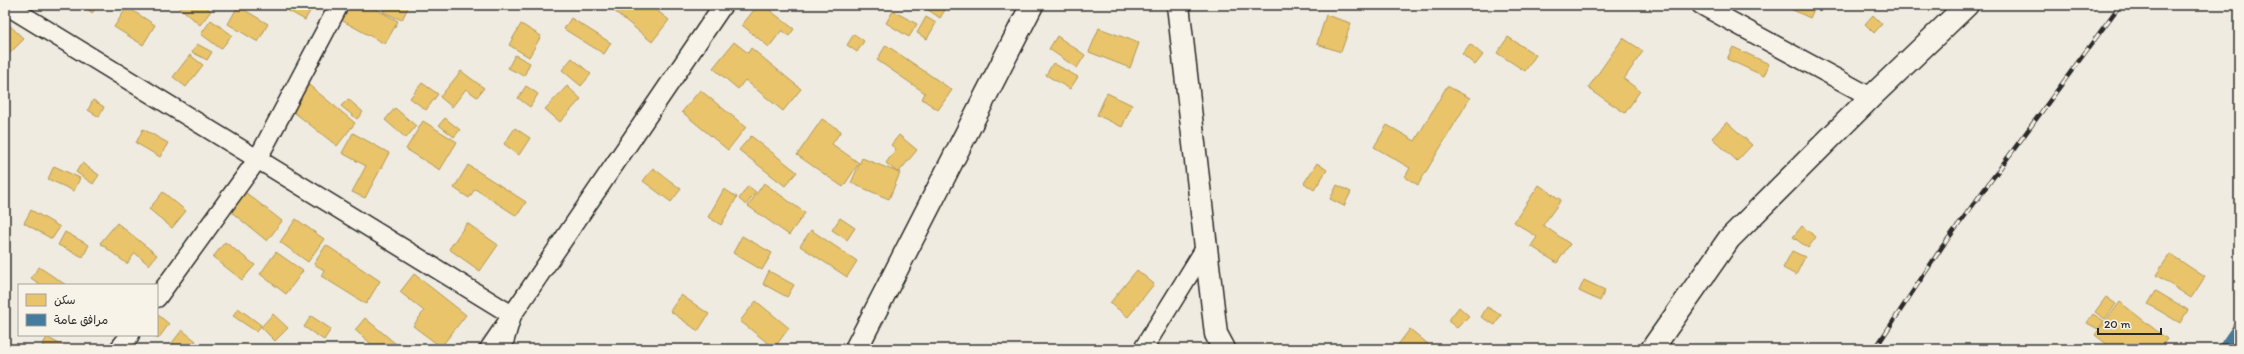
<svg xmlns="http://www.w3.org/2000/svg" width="2244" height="354" font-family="Itim,'Playpen Sans Arabic',sans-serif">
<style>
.homes{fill:#e9c46a;stroke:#b09657}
.public{fill:#457b9d;stroke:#3d637b}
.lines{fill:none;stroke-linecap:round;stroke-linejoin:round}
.minor-casing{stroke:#2b2b2b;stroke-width:21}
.tertiary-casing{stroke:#2b2b2b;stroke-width:25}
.minor{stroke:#f7f3e8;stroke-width:18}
.tertiary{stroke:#f7f3e8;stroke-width:22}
.rail-casing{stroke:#2b2b2b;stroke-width:4.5}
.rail{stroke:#f7f3e8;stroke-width:3;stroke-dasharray:9;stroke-linecap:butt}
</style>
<rect width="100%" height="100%" fill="#efebe0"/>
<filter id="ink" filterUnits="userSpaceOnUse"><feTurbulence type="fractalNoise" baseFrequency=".025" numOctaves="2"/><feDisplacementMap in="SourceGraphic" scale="8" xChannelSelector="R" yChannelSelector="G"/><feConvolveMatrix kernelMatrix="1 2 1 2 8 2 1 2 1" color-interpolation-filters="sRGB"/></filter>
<g filter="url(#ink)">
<path class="homes" d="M83 5H98L92 13Z
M177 5H204L211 11 200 25Z
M278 5H310L313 6 305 20Z
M349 5H368L398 21 385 44 341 20Z
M386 5H409L402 20 383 12Z
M607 5H650L669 20 652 42Z
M758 5H763L794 29 789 36 782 30 769 47 742 25Z
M921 5H948L940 18Z
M1782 5H1816L1810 18Z
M238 6 268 24 258 42 228 24Z
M127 7 155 25 143 45 114 27Z
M893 11 917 24 909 37 886 23Z
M1326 15 1351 23 1341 52 1317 44Z
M1873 15 1882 24 1874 33 1865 24Z
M926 17 936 23 927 39 917 33Z
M571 18 611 43 604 54 564 29Z
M211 20 232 35 221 49 201 34Z
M5 21 24 39 8 55 5 52Z
M521 24 541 36 529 57 509 45Z
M1099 28 1139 43 1130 68 1089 52Z
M854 34 864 41 857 52 847 45Z
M1057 36 1085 55 1077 68 1049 49Z
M1508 37 1536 55 1525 71 1497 53Z
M1623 38 1643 51 1624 79 1640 91 1625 113 1588 88Z
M734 42 748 53 751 48 801 89 783 111 745 80 738 89 713 68Z
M197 44 212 52 207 60 192 52Z
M1470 44 1483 55 1475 65 1462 54Z
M886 45 952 90 938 110 922 99 925 93 877 60Z
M1733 47 1769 64 1764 76 1727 59Z
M190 55 203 65 186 87 173 77Z
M515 55 530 63 524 76 508 68Z
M572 58 591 74 581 86 562 70Z
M1053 63 1078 77 1070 89 1046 75Z
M461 71 484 88 477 97 466 89 452 107 440 97Z
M422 83 438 94 426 110 410 98Z
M309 85 355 123 337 146 290 109Z
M526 86 538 94 530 107 518 98Z
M567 86 581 99 560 122 545 109Z
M1447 86 1470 98 1418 185 1405 177 1410 168 1374 147 1387 125 1415 141Z
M700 90 746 127 728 150 682 112Z
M1107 93 1132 105 1122 127 1097 115Z
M348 99 363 112 357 119 341 106Z
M93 100 104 107 99 117 88 110Z
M395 108 416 126 406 138 385 120Z
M445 118 460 130 454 137 439 125Z
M822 119 841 131 832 144 859 163 843 187 797 155Z
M423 121 457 142 440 170 406 149Z
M1727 122 1752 145 1737 161 1712 138Z
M515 128 530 138 519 155 504 144Z
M143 129 168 143 160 157 136 143Z
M353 133 389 153 365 198 352 192 366 166 342 153Z
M899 135 917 150 898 173 886 163 896 149 891 145Z
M751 136 797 172 785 186 739 150Z
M862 158 900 173 889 199 851 183Z
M82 163 99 175 93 184 76 172Z
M1317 163 1327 170 1314 190 1304 183Z
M468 165 526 202 517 216 475 189 469 198 454 188Z
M54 166 80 178 74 191 48 179Z
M653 168 681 189 671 202 643 181Z
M764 183 805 213 789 235 748 206Z
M1337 185 1351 192 1344 206 1330 199Z
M1539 185 1561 200 1543 225 1570 244 1557 263 1531 246 1537 237 1514 222Z
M748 186 756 192 746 205 739 199Z
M724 189 737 197 721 225 708 217Z
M163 192 186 211 172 228 149 209Z
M245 192 282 221 267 241 230 211Z
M31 210 60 227 52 239 24 223Z
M840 218 855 228 847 240 832 230Z
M296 219 324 239 308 262 280 242Z
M117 223 157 255 149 265 135 253 127 264 100 243Z
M467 223 498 245 480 271 449 249Z
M1802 226 1816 237 1808 248 1793 237Z
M811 230 857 261 847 277 800 246Z
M65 232 89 245 83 257 58 245Z
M742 236 772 253 762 270 733 253Z
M225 242 255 265 242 280 213 257Z
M326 245 380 281 366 304 321 276 324 270 314 264Z
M1792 251 1805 257 1796 275 1783 268Z
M276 252 303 271 286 294 260 274Z
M2170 254 2205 277 2191 298 2156 275Z
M39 267 66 285H41L31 278Z
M1137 270 1154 284 1128 317 1110 303Z
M769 271 794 285 787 297 763 284Z
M414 274 466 315 441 347 413 326 424 311 400 292Z
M1584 280 1605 290 1600 301 1579 291Z
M2156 291 2188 310 2180 323 2148 304Z
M681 295 709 314 698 331 670 311Z
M2106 297 2116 304 2105 319 2095 312Z
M756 301 789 328 774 348 740 321Z
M2120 302 2167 339 2159 349H2133L2130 347 2129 349H2113L2095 335Z
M1459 307 1469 316 1457 328 1448 321Z
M1487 307 1501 315 1495 325 1481 317Z
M238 308 261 325 257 332 233 316Z
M157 314 169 324 158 339 153 335H157Z
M273 314 288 328 275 341 261 327Z
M2093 314 2104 321 2098 329 2087 323Z
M311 316 331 329 324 340 304 327Z
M365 318 402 349H377L355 330Z
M1410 329 1434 349H1401L1397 346Z
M182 330 196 341 190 349H180L172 343Z
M47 337 68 349H46L42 346Z
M1289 344 1290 349H1268L1267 346Z"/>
<path class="public" d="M2239 317V349H2217Z"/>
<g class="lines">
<defs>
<path id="minor" d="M6 5 512 315 502 349
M1701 5 1871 97
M157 298 257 160 339 5
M119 349 130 335
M489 349 723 5
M1143 349 1206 247"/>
<path id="tertiary" d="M1178 5 1216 334 1224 349
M856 349 1032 5
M1652 349 1729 239 1871 97 1967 5"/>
</defs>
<use href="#minor" class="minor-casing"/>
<use href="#tertiary" class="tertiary-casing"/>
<use href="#minor" class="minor"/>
<use href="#tertiary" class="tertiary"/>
<defs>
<path id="rail" d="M1875 349 1942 247 2120 5"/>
</defs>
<use href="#rail" class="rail-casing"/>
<use href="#rail" class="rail"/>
</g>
</g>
<rect width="2244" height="354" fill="none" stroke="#f7f3e8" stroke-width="20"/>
<rect x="10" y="10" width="2224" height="334" fill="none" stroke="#2b2b2b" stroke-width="1.5" filter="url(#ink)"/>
<rect x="18" y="284" width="140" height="52" fill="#f7f3e8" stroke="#a5a39c"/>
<rect x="26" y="294" width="20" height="12" fill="#e9c46a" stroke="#a5a39c"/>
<text x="54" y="304" font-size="12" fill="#2b2b2b">سكن</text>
<rect x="26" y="314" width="20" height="12" fill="#457b9d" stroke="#a5a39c"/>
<text x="54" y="324" font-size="12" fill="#2b2b2b">مرافق عامة</text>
<path d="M2098 328v6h63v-6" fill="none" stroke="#2b2b2b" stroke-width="2"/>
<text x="2104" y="328" font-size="12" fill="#2b2b2b" stroke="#f7f3e8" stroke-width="3" paint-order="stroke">20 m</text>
</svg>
